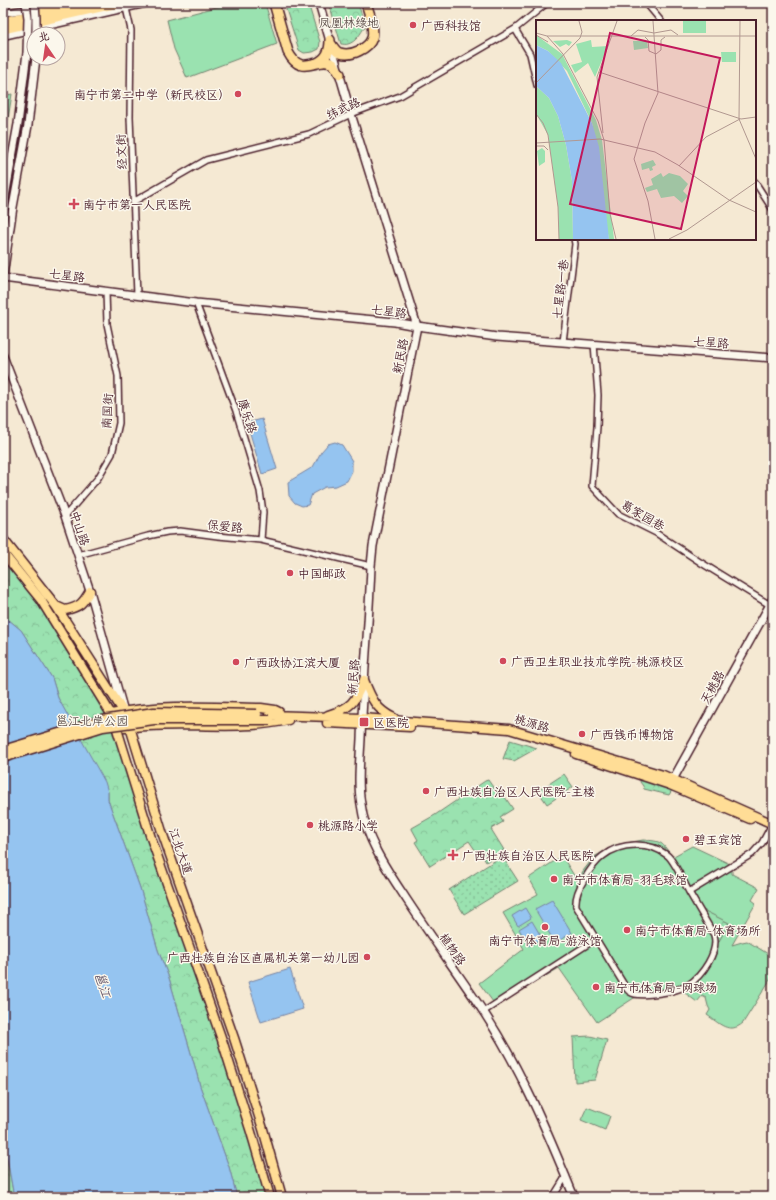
<svg xmlns="http://www.w3.org/2000/svg" width="776" height="1200" font-family="Delius,'LXGW WenKai TC',sans-serif">
<style>
.grass{fill:#9ae2b0;stroke:#72806e}
.forest{fill:url(#forest-crowns);stroke:#72806e}
.garden{fill:url(#garden-dots);stroke:#72806e}
.water{fill:#95c4f0;stroke:#7782a1}
.lines{fill:none;stroke-linecap:round;stroke-linejoin:round}
.minor-casing{stroke:#4a1f2b;stroke-width:8}
.tertiary-casing{stroke:#4a1f2b;stroke-width:9}
.secondary-casing{stroke:#4a1f2b;stroke-width:10}
.primary-casing{stroke:#4a1f2b;stroke-width:11}
.trunk-casing{stroke:#4a1f2b;stroke-width:12}
.minor{stroke:#fbf7ec;stroke-width:5}
.tertiary{stroke:#fbf7ec;stroke-width:6}
.secondary{stroke:#fbf7ec;stroke-width:7}
.primary{stroke:#ffdd96;stroke-width:8}
.trunk{stroke:#ffdd96;stroke-width:9}
.secondary-bridge-casing{stroke:#4a1f2b;stroke-width:10;stroke-linecap:butt}
.primary-bridge-casing{stroke:#4a1f2b;stroke-width:11;stroke-linecap:butt}
.secondary-bridge{stroke:#fbf7ec;stroke-width:7}
.primary-bridge{stroke:#ffdd96;stroke-width:8}
.poi-dot{fill:#d1495b;stroke:#fbf7ec;stroke-width:1.5}
.labels{text-anchor:middle;dominant-baseline:central;stroke-width:3;stroke-linejoin:round;paint-order:stroke}
.park-label{font-size:12px;fill:#5e504c;stroke:#fbf7ec}
.poi-label{font-size:12px;fill:#4a1f2b;stroke:#fbf7ec;text-anchor:start}
.street-label{font-size:12px;fill:#4a1f2b;stroke:#fbf7ec}
.water-label{font-size:13px;font-style:italic;fill:#605166;stroke:#fbf7ec}
.inset-road{fill:none;stroke:#b19890;stroke-width:1}
.view{fill:#c2185b;fill-opacity:0.15;stroke:#c2185b;stroke-width:2}
.inset-edge{fill:none;stroke:#4a1f2b;stroke-width:2}
</style>
<defs>
<pattern id="forest-crowns" width="20" height="18" patternUnits="userSpaceOnUse"><rect width="20" height="18" fill="#9ae2b0"/><path d="M2 6a3 3 0 1 1 6 0M12 15a3 3 0 1 1 6 0" fill="none" stroke="#86c198"/></pattern>
<pattern id="garden-dots" width="8" height="8" patternUnits="userSpaceOnUse"><rect width="8" height="8" fill="#9ae2b0"/><path d="M2 2h.1M6 6h.1" fill="none" stroke="#86c198" stroke-width="1.8" stroke-linecap="round"/></pattern>
</defs>
<rect width="100%" height="100%" fill="#f5e9d3"/>
<filter id="ink" filterUnits="userSpaceOnUse"><feTurbulence type="fractalNoise" baseFrequency=".025" numOctaves="2"/><feDisplacementMap in="SourceGraphic" scale="8" xChannelSelector="R" yChannelSelector="G"/><feConvolveMatrix kernelMatrix="1 2 1 2 8 2 1 2 1" color-interpolation-filters="sRGB"/></filter>
<g filter="url(#ink)">
<path class="grass" d="M232 3H265L277 44 187 78 174 49 167 20Z
M564 774 573 787 547 804 538 791Z
M643 840C662 841 662 842 672 857L692 846 732 865V874L759 888 752 900 756 903 732 945 742 942 747 941 773 957V975L743 1023C729 1035 719 1023 707 1015L710 1010 708 1006 706 998 702 996 697 1002 681 990 665 995 634 998 597 1022 559 968 496 1006 479 983 524 949 503 913 538 894 529 878 562 856 578 882 583 871 594 857 615 845Z
M587 1107 610 1116 605 1130 581 1120Z"/>
<path class="forest" d="M284 3H308L320 42 319 49 313 52 304 53 299 50Z
M329 3H358L365 26C361 33 356 42 348 44 346 45 343 44 341 44Z
M12 94 3 150V96Z
M3 553 41 600 111 714 222 1040 270 1197H237L229 1167 200 1086 195 1067 169 978 158 950 140 888 108 800V792L58 698 52 678 21 630 3 615Z
M641 779 672 790 669 795 644 789 643 786 640 782Z
M488 780 495 790 499 788 513 809 500 817 503 822 491 829 504 850 486 862 482 855 480 857 469 841 430 866 415 842 418 840 412 829V828L435 815 485 781Z
M701 909 729 923 718 943 717 936Z
M590 1036 607 1040 595 1080 575 1082 573 1037Z
M3 1147 7 1158 14 1197H3Z"/>
<path class="garden" d="M510 740 537 748 514 761 503 759Z
M502 856 518 881 464 914 449 890Z"/>
<path class="water" d="M262 419 277 469 262 474 247 423Z
M335 442 342 445 352 461V471L347 481 336 486 325 487 312 494 308 505 302 506 295 503 289 496 288 482 313 467 321 452 328 444Z
M3 615 21 630 52 678 58 698 105 782 108 792V800L140 888 158 950 169 978 195 1067 200 1086 229 1167 237 1197H14L7 1158 3 1147Z
M552 900 572 933 555 943 535 909Z
M525 908 531 918 518 926 512 916Z
M532 921 542 938 529 946 519 929Z
M290 969 303 1009 261 1022 248 982Z"/>
<g class="lines">
<defs>
<path id="minor" d="M646 3 661 21
M126 8 131 30 130 117 137 295
M515 29 530 54 537 85
M755 182 773 210
M133 202 206 160 309 134 351 114 400 96 515 29 547 3
M196 303 236 411 260 491 263 512 261 540
M563 342 575 244 574 239
M594 344 598 395 597 427 592 486 618 514 656 533 700 562 770 605
M65 516 98 478 112 454 119 423 118 376 107 324 106 291
M78 555 148 536 167 532 180 531 218 536 261 540 371 566
M689 892 714 935C719 952 702 976 688 985 678 991 640 999 630 992 628 991 627 989 626 988L576 906C575 896 579 888 584 880 589 871 595 862 603 856 621 842 649 841 667 855 673 859 685 884 689 892L752 854 762 843 770 828
M483 1012 596 939
M553 1197 566 1176"/>
<path id="tertiary" d="M3 13 23 10 54 3
M3 36 148 3"/>
<path id="secondary" d="M319 3 351 114 417 326 373 546 371 566C369 624 363 681 361 739 360 760 357 783 361 804 365 837 385 867 403 894 429 934 457 972 483 1011 521 1069 548 1133 574 1197
M3 208 18 124 27 53
M3 276 13 207 28 125 36 58
M3 278 196 303 395 322 417 326 497 337 773 358
M3 356 65 516 90 591 123 708
M671 783 773 599"/>
<path id="primary" d="M3 539 56 606 123 711 130 727 163 835 234 1038 263 1129 282 1197
M3 553 41 600 111 714 117 729 151 838 222 1040 251 1132 270 1197
M56 606 65 610C80 607 83 603 90 591
M364 680C371 698 376 710 394 718
M111 714C160 704 210 707 261 708L275 710 279 712
M270 715 362 718 509 729 663 775 773 824
M328 715C352 708 355 702 364 680
M327 723 410 727
M125 728C179 720 235 732 288 720
M576 754 670 785 750 819"/>
<path id="trunk" d="M274 3 288 52C302 79 317 55 333 64 336 67 338 71 340 74
M3 22 84 3
M3 29 118 3
M331 44C334 48 336 52 340 53 351 57 369 48 372 38 375 27 369 13 366 3
M317 63C327 58 330 51 330 40"/>
</defs>
<use href="#minor" class="minor-casing"/>
<use href="#tertiary" class="tertiary-casing"/>
<use href="#secondary" class="secondary-casing"/>
<use href="#primary" class="primary-casing"/>
<use href="#trunk" class="trunk-casing"/>
<use href="#minor" class="minor"/>
<use href="#tertiary" class="tertiary"/>
<use href="#secondary" class="secondary"/>
<use href="#primary" class="primary"/>
<use href="#trunk" class="trunk"/>
<defs>
<path id="secondary-bridge" d="M26 3 28 18 27 53
M35 3 36 18V34"/>
<path id="primary-bridge" d="M3 750 102 720 154 712 257 714
M3 758 103 727 154 720H270"/>
</defs>
<use href="#secondary-bridge" class="secondary-bridge-casing"/>
<use href="#primary-bridge" class="primary-bridge-casing"/>
<use href="#secondary-bridge" class="secondary-bridge"/>
<use href="#primary-bridge" class="primary-bridge"/>
</g>
</g>
<g class="poi-dot">
<circle cx="413" cy="25" r="4"/>
<circle cx="238" cy="94" r="4"/>
<path d="M72 198h4v4h4v4h-4v4h-4v-4h-4v-4h4z"/>
<circle cx="290" cy="573" r="4"/>
<circle cx="503" cy="661" r="4"/>
<circle cx="236" cy="662" r="4"/>
<rect x="359" y="717" width="10" height="10" rx="2"/>
<circle cx="582" cy="734" r="4"/>
<circle cx="426" cy="791" r="4"/>
<circle cx="310" cy="825" r="4"/>
<circle cx="686" cy="839" r="4"/>
<path d="M451 849h4v4h4v4h-4v4h-4v-4h-4v-4h4z"/>
<circle cx="554" cy="879" r="4"/>
<circle cx="545" cy="927" r="4"/>
<circle cx="627" cy="930" r="4"/>
<circle cx="367" cy="957" r="4"/>
<circle cx="596" cy="987" r="4"/>
</g>
<g class="labels">
<g class="park-label">
<text x="349" y="22">凤凰林绿地</text>
<text x="92" y="720">邕江北岸公园</text>
</g>
<g class="poi-label">
<text x="421" y="25">广西科技馆</text>
<text x="230" y="94" text-anchor="end">南宁市第二中学（新民校区）</text>
<text x="83" y="204">南宁市第一人民医院</text>
<text x="298" y="573">中国邮政</text>
<text x="511" y="661">广西卫生职业技术学院-桃源校区</text>
<text x="244" y="662">广西政协江滨大厦</text>
<text x="373" y="722">区医院</text>
<text x="590" y="734">广西钱币博物馆</text>
<text x="434" y="791">广西壮族自治区人民医院-主楼</text>
<text x="318" y="825">桃源路小学</text>
<text x="694" y="839">碧玉宾馆</text>
<text x="462" y="855">广西壮族自治区人民医院</text>
<text x="562" y="879">南宁市体育局-羽毛球馆</text>
<text x="635" y="930">南宁市体育局-体育场所</text>
<text x="545" y="940" text-anchor="middle">南宁市体育局-游泳馆</text>
<text x="359" y="957" text-anchor="end">广西壮族自治区直属机关第一幼儿园</text>
<text x="604" y="987">南宁市体育局-网球场</text>
</g>
<g class="street-label">
<text transform="translate(343 108) rotate(-24)">纬武路</text>
<text transform="translate(121 152) rotate(-92)">经文街</text>
<text transform="translate(67 275) rotate(7)">七星路</text>
<text transform="translate(560 289) rotate(-83)">七星路一巷</text>
<text transform="translate(389 311) rotate(8)">七星路</text>
<text transform="translate(711 342) rotate(4)">七星路</text>
<text transform="translate(400 356) rotate(-79)">新民路</text>
<text transform="translate(107 411) rotate(-87)">南国街</text>
<text transform="translate(248 416) rotate(72)">康乐路</text>
<text transform="translate(643 515) rotate(30)">葛家园巷</text>
<text transform="translate(225 526) rotate(6)">保爱路</text>
<text transform="translate(80 528) rotate(71)">中山路</text>
<text transform="translate(353 677) rotate(-86)">新民路</text>
<text transform="translate(712 687) rotate(-61)">天桃路</text>
<text transform="translate(532 723) rotate(16)">桃源路</text>
<text transform="translate(181 851) rotate(71)">江北大道</text>
<text transform="translate(453 949) rotate(55)">植物路</text>
</g>
<g class="water-label">
<text transform="translate(103 985) rotate(72)">邕江</text>
</g>
</g>
<g transform="translate(536 20)">
<rect width="220" height="220" fill="#f5e9d3"/>
<path d="M97 21H111L112 28 98 30ZM6 128 9 131V142L3 146 1 131ZM125 153 127 157 133 153 144 156 152 164 147 171 152 176 146 183 138 176 125 178 121 169 111 172 109 168 117 165 115 159Z" fill="#9ae2b0"/>
<path d="M147 1H170V13H147ZM0 15 26 34 60 100 66 120 78 219H73L69 198 65 153 56 103 31 51 12 31 0 25ZM31 20 36 22 33 26 30 24 24 27 17 21ZM55 20 56 27 72 26 59 57 52 43 39 53 35 45 46 42 40 24ZM185 32H200V42H186ZM0 66 13 78 22 96 30 125 36 161 37 219H23L22 187 12 115 0 94ZM117 140 120 145 116 147 117 150 114 151 113 148 106 150 105 144Z" fill="#9ae2b0"/>
<path d="M0 25 12 31 25 43 56 103 63 127 73 219H37L36 161 30 125 22 96 13 78 0 66Z" fill="#95c4f0"/>
<path class="inset-road" d="M117 1 122 73 109 103 98 139 112 181 119 219M204 1 203 99 220 139M0 13 11 16 27 34 62 101 68 120 74 194 80 219M0 15 12 22M11 16H220M95 16 102 10 118 13 135 10 142 15M109 17 112 20 113 31 120 34 125 30V20L129 17M63 52 205 99 220 97M0 63 44 18 46 12 43 1M0 94 7 103 12 115 22 187 23 219M67 113 61 57 81 1M0 123 64 119 119 132 142 145 193 180 220 192M0 126H8L12 130M143 146 170 117 204 99M133 219 151 210 220 162"/>
<path class="view" d="M74 13 184 38 145 209 34 184Z"/>
<rect width="220" height="220" class="inset-edge"/>
</g>
<rect width="776" height="1200" fill="none" stroke="#fbf7ec" stroke-width="16"/>
<rect x="8" y="8" width="760" height="1184" fill="none" stroke="#4a1f2b" stroke-width="1.5" filter="url(#ink)"/>
<g transform="translate(46 46) rotate(347)"><circle r="19" fill="#fbf7ec" stroke="#b4a19f"/>
<path d="M0-3L7 15L0 10L-7 15Z" fill="#d1495b"/>
<text y="-6" font-size="11" font-weight="bold" text-anchor="middle" fill="#4a1f2b">北</text>
</g>
</svg>
